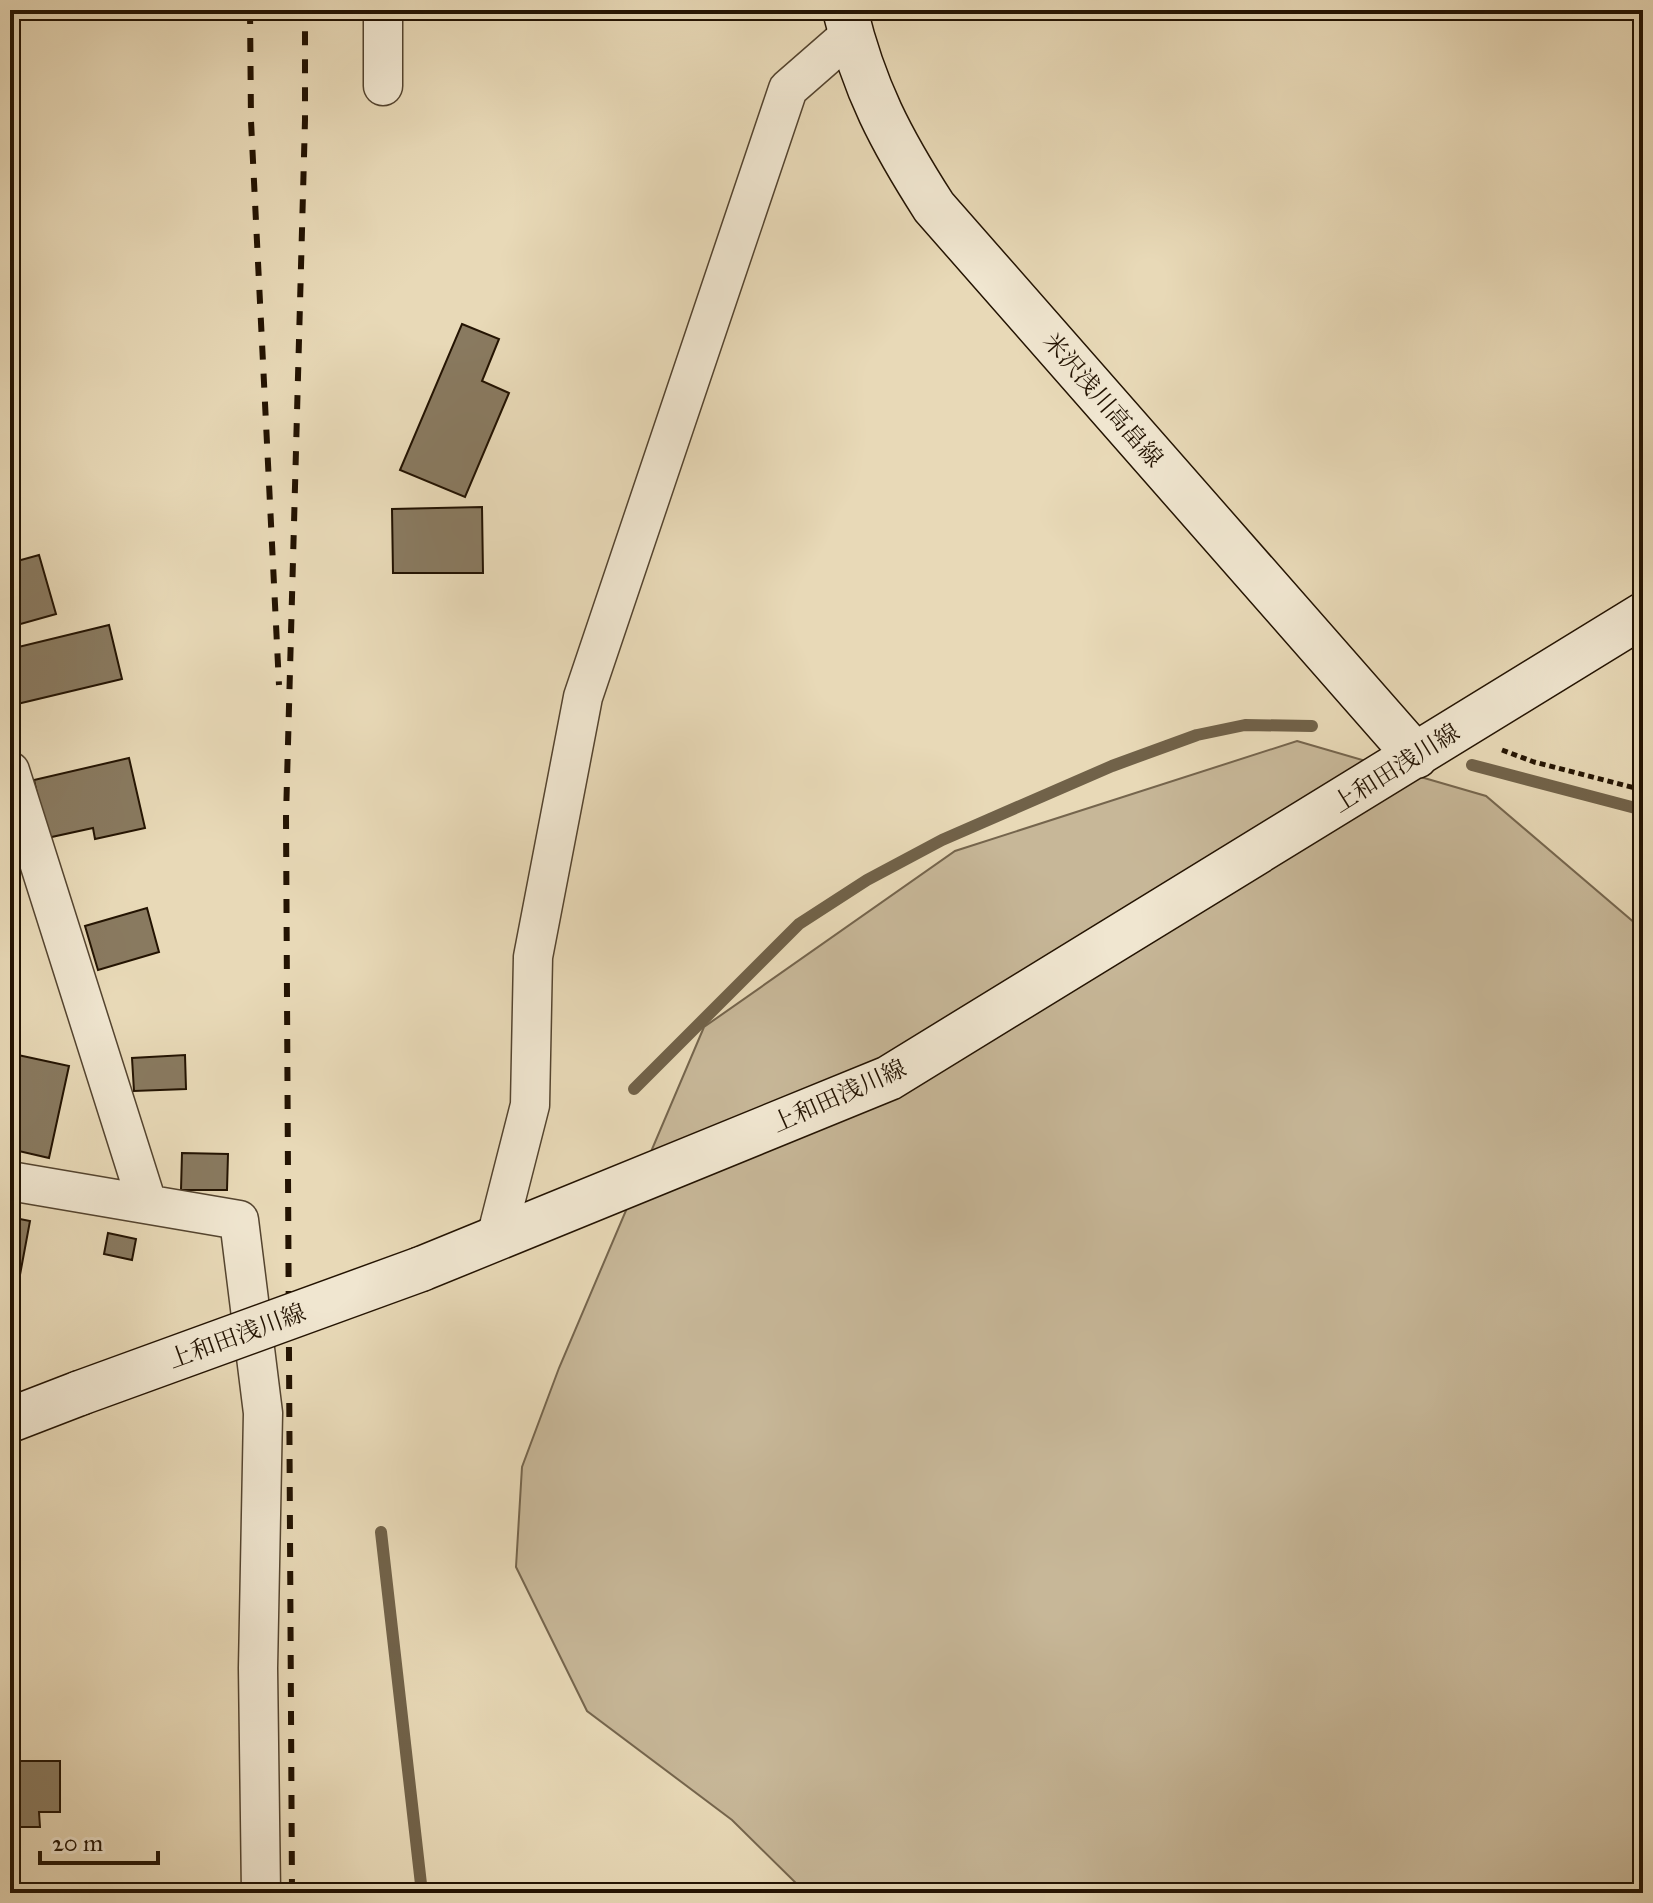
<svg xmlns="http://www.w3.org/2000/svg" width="1653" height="1903" font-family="'IM FELL Great Primer','Noto Serif JP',serif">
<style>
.green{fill:#c7b798;stroke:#75654d;stroke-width:2}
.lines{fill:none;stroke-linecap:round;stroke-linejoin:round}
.stream{stroke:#716249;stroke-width:12}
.building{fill:#897a60;stroke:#231302;stroke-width:2}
.street-casing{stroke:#54442f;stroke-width:41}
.secondary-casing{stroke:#231302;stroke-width:47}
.path{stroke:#231302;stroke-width:5;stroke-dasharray:6 4;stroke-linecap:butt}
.street{stroke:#f0e6d0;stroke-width:38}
.secondary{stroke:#f0e6d0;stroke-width:44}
.rail{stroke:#231302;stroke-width:6;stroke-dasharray:14 14;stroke-linecap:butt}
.secondary-bridge-casing{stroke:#231302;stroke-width:47;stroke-linecap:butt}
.secondary-bridge{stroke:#f0e6d0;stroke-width:44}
.labels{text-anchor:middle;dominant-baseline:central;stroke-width:6;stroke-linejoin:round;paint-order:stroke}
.street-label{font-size:24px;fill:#231302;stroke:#f0e6d0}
</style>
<rect width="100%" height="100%" fill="#e8d9b7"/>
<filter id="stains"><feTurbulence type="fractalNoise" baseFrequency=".0025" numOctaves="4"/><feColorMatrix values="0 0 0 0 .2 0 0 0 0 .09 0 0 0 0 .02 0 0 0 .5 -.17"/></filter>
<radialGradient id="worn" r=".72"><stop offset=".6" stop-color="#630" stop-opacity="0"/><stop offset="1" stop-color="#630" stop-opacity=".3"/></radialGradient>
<path class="green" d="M1297 741 1486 796 1643 930V1893H806L732 1820 587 1711 516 1567 522 1467 559 1368 704 1027 955 851Z"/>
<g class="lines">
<path class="stream" d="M1472 765 1643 810
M634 1089 799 924 867 880 942 840 1112 766 1197 735 1245 725 1312 726
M381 1532 422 1893"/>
</g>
<path class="building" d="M462 324 499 339 482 381 509 393 465 497 400 470Z
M482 507 483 573H393L392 509Z
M39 555 56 614 10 627V563Z
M109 625 122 679 13 705 10 692V649Z
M129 758 145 828 95 839 93 828 47 838 34 780Z
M147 908 159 952 98 970 85 926Z
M18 1055 69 1066 49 1158 10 1149V1091Z
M185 1055 186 1089 134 1091 132 1058Z
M182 1153 228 1154 227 1190H181Z
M10 1217 30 1221 17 1291 10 1289Z
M108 1233 136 1239 132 1260 104 1254Z
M10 1761H60V1812H39L40 1827H10Z"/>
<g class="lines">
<defs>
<path id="street" d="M383 86V10
M10 771 147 1203
M10 1181 239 1220 263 1413 258 1668 261 1893
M496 1238 530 1105 533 957 583 697 788 89 851 34"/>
<path id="secondary" d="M845 10C864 89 891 140 934 207L1416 756
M421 1269 889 1078 1643 615
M10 1420 80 1393"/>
</defs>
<use href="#street" class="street-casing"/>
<use href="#secondary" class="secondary-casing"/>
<path class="path" d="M1502 750 1534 762 1643 790"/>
<use href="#street" class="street"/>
<use href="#secondary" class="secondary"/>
<path class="rail" d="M250 10 251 121 279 685
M292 1893 286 817 305 120V10"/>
<defs>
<path id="secondary-bridge" d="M80 1393 421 1269"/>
</defs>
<use href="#secondary-bridge" class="secondary-bridge-casing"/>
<use href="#secondary-bridge" class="secondary-bridge"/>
</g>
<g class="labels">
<g class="street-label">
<text transform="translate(1103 400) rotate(49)">米沢浅川高畠線</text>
<text transform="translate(1396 768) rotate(-32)">上和田浅川線</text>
<text transform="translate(839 1096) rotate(-24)">上和田浅川線</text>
<text transform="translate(237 1336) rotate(-20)">上和田浅川線</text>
</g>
</g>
<rect width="1653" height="1903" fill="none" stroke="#e8d9b7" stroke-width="40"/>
<rect x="12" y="12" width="1629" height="1879" fill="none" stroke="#231302" stroke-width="4"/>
<rect x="20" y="20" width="1613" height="1863" fill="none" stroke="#231302" stroke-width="2"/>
<path d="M40 1851v12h118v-12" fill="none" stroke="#231302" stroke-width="4"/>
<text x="52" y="1851" font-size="24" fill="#231302" stroke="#f0e6d0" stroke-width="6" paint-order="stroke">20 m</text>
<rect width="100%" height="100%" filter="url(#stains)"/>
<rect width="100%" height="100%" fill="url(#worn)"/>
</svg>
